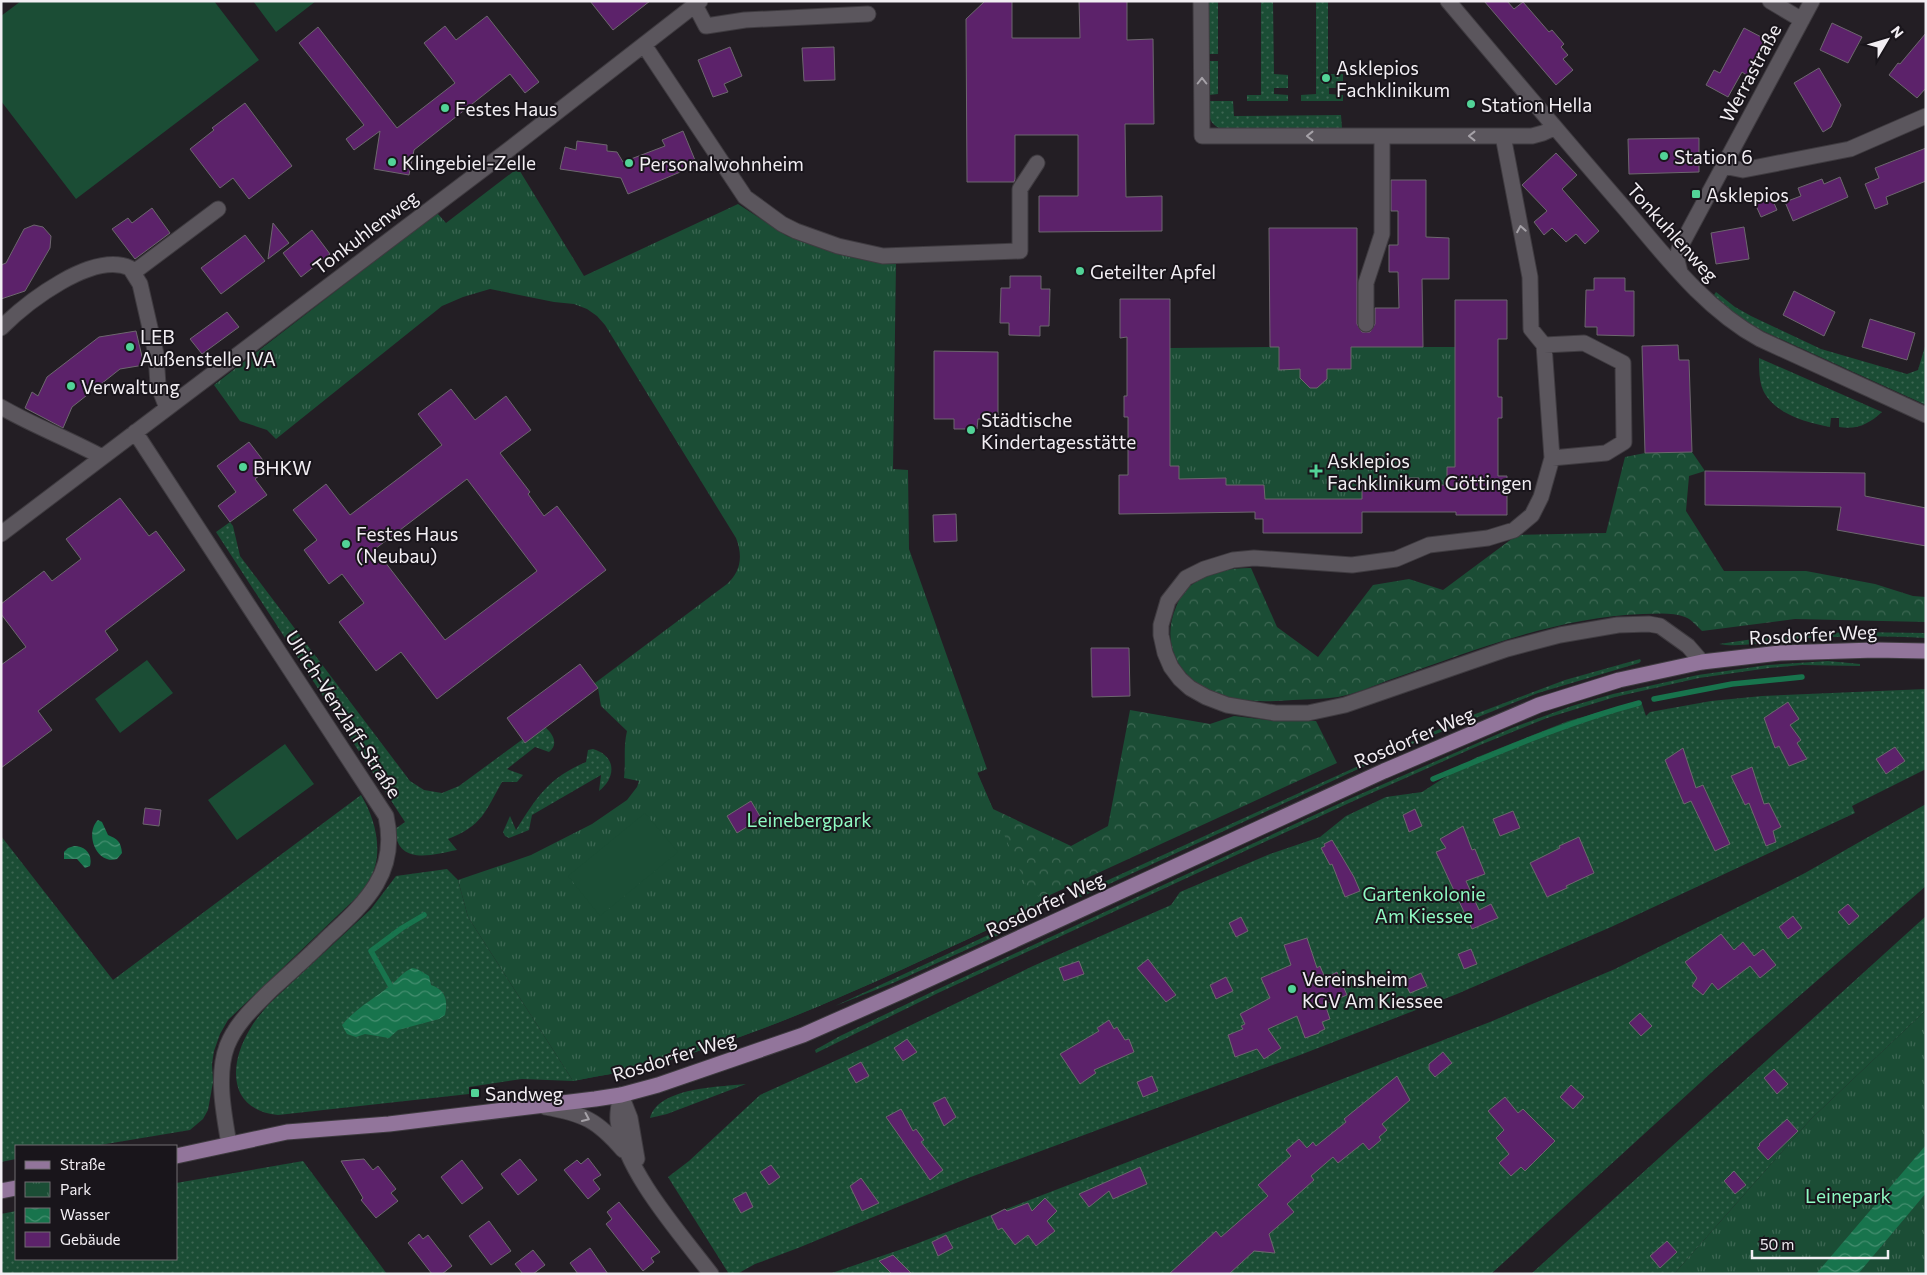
<svg xmlns="http://www.w3.org/2000/svg" width="1927" height="1275" font-family="Commissioner,sans-serif">
<style>
.grass{fill:url(#grass-dots)}
.forest{fill:url(#forest-crowns)}
.park{fill:url(#park-tufts)}
.pitch{fill:#1b4d35}
.water{fill:url(#water-waves)}
.lines{fill:none;stroke-linecap:round;stroke-linejoin:round}
.stream{stroke:#18744d;stroke-width:5.5}
.building{fill:#5c226a;stroke:#6d676e;fill-rule:evenodd}
.minor-casing{stroke:#3f3b40;stroke-width:17}
.major-casing{stroke:#3f3b40;stroke-width:17}
.minor{stroke:#5b565d;stroke-width:15}
.major{stroke:#92759b;stroke-width:15}
.oneway{stroke:#a6a2a8}
.poi-dot{fill:#52d397;stroke:#19151b;stroke-width:2}
.labels{text-anchor:middle;dominant-baseline:central;stroke-width:4;stroke-linejoin:round;paint-order:stroke}
.poi-label{font-size:19px;fill:#f2eef3;stroke:#19151b;text-anchor:start}
.street-label{font-size:19px;fill:#f2eef3;stroke:#19151b}
.park-label{font-size:19px;fill:#8ffbc3;stroke:#19151b}
</style>
<defs>
<pattern id="grass-dots" width="8" height="8" patternUnits="userSpaceOnUse" patternTransform="scale(1.25)"><rect width="8" height="8" fill="#1b4d35"/><path d="M2 2h.1M6 6h.1" fill="none" stroke="#3d6753" stroke-width="1.8" stroke-linecap="round"/></pattern>
<pattern id="forest-crowns" width="20" height="18" patternUnits="userSpaceOnUse" patternTransform="scale(1.25)"><rect width="20" height="18" fill="#1b4d35"/><path d="M2 6a3 3 0 1 1 6 0M12 15a3 3 0 1 1 6 0" fill="none" stroke="#3d6753"/></pattern>
<pattern id="park-tufts" width="24" height="20" patternUnits="userSpaceOnUse" patternTransform="scale(1.25)"><rect width="24" height="20" fill="#1b4d35"/><path d="M3 7l-1-3M5 7V3M7 7l1-3M15 17l-1-3M17 17v-4M19 17l1-3" fill="none" stroke="#3d6753"/></pattern>
<pattern id="water-waves" width="16" height="10" patternUnits="userSpaceOnUse" patternTransform="scale(1.25)"><rect width="16" height="10" fill="#18744d"/><path d="M0 5q4-4 8 0t8 0" fill="none" stroke="#458f70"/></pattern>
</defs>
<rect width="100%" height="100%" fill="#231e24"/>
<path class="grass" d="M1209 1H1218V54H1209Z
M1261 1H1273L1274 74 1288 75V88H1274V94L1288 95V101H1247V95H1261Z
M1316 1H1328V74H1343V88H1329V94L1343 95V101H1301V95L1316 94Z
M1209 61H1218V94L1209 95Z
M1209 101H1233L1234 116 1341 115 1342 128H1219C1207 122 1209 113 1209 101Z
M1716 292 1735 307 1751 316 1821 349 1907 374 1918 370 1926 343V405L1763 331 1738 317 1714 295Z
M1759 358 1882 412C1869 424 1857 430 1839 427V418H1831L1830 427C1807 423 1774 414 1763 390 1759 381 1759 368 1759 358Z
M230 522 233 526 240 556 410 781 424 790 442 793 459 786 523 739 545 727C553 734 559 744 549 752L535 747 507 769 523 775 517 782H502C485 812 482 826 448 839L457 850C432 855 397 866 395 829L405 822 216 532Z
M1848 632 1926 633V638C1882 636 1839 636 1795 639 1773 641 1739 648 1719 644L1767 637Z
M1640 659 1641 661 1639 663 1538 693 1421 740 1081 897H1071L1457 721 1565 680Z
M1828 661 1860 664V666L1802 665 1769 668 1699 678 1615 697 1547 718 1480 745 1349 803 938 993 816 1053 815 1050 840 1036 936 990 1347 800 1512 728 1572 706 1613 694 1698 675 1768 665Z
M1926 689V769L1852 806 1855 813 1611 927 1457 994 1300 1055 968 1178 798 1248 755 1264 737 1274H729L668 1177 689 1161 760 1095 870 1045 1033 966 1171 905 1180 892 1270 854 1320 837 1346 816 1386 797 1422 792 1475 758 1568 721 1641 701 1646 716 1650 712 1711 701 1762 696Z
M593 749C617 756 616 778 599 791L601 775 532 815 529 830 509 838 505 836 503 832 510 816 516 830C537 797 548 778 586 762L588 750Z
M361 795C375 818 384 851 371 877 368 884 362 890 358 896L228 1020 220 1034 214 1051 212 1064 213 1082 208 1110 203 1119 190 1130 94 1146H16V1159L1 1162V836L113 980Z
M1926 804V886L1713 1071 1491 1274H829L908 1247 1490 1022 1615 969 1805 873Z
M447 869 458 880 468 917 573 1081 522 1079 469 1087V1094L278 1115C228 1110 228 1065 250 1029 255 1020 262 1012 269 1004L371 909 396 876Z
M1926 916V1010L1811 1119 1674 1274H1531Z
M1027 917 1025 923 893 983 835 1006Z
M746 1084 667 1114 650 1118C659 1087 719 1087 746 1084Z
M303 1161 387 1274H1V1214L16 1211V1259H176V1183Z"/>
<path class="forest" d="M1692 452 1705 471 1689 476 1686 511 1724 571H1806L1875 584 1913 596 1926 597V622L1795 619 1702 631C1697 626 1691 619 1685 617 1672 612 1657 614 1643 614 1556 617 1473 651 1392 679 1375 685 1356 694 1338 697 1324 699 1308 699 1293 700 1265 702 1237 703 1211 691 1177 676 1161 642 1176 607 1179 600 1183 591 1190 586 1208 572 1229 568 1251 568L1277 627 1318 657 1373 585 1409 579 1443 590 1517 535 1606 533 1625 457 1645 453Z
M1130 710 1210 724 1234 716 1276 721H1316L1337 763 1050 895 1048 902C924 958 796 1024 666 1061 635 1070 604 1075 573 1081L977 772 993 809 1071 846 1108 826Z"/>
<path class="park" d="M518 168 584 276 738 204 787 236 825 248 896 263 893 469 908 470 909 549 987 769 977 773 1028 889 1048 902C924 958 796 1024 666 1061 635 1070 604 1075 573 1081L468 917 458 880 531 855 592 824 627 800 637 787 639 781 624 778C626 761 623 748 627 731L601 706 598 688 595 683 727 584C741 571 743 556 736 538L605 325 597 316 587 309 574 304 554 302 490 289 463 297 442 306 276 439 267 430 240 421 214 385 437 213 446 223Z
M1279 347V369H1300V379H1306L1310 388H1317L1321 384 1327 369H1351V347H1455V467H1447V485H1419L1399 479 1400 485H1362V499H1265L1264 485H1226V478H1207L1179 485V466H1170V348Z
M1926 1010V1274H1674L1811 1119Z"/>
<path class="pitch" d="M21 1H214L259 60 76 199 1 101V16Z
M253 1H316L276 32Z
M147 660 173 693 120 733 95 699Z
M285 744 314 784 237 840 208 800Z
M645 813 678 852 600 916 568 876Z"/>
<path class="water" d="M98 820 102 822 108 835C117 839 121 841 122 853L117 859C97 865 84 834 98 820Z
M74 846C85 846 93 854 90 866L85 868 77 859H64V852L68 848Z
M412 968 417 969 429 976 431 985C446 990 448 1001 445 1015L439 1019 398 1030 389 1038 365 1034 356 1037 347 1034 342 1025C356 1008 374 999 391 985 398 979 403 972 412 968Z
M1926 1145V1193L1858 1274H1816Z"/>
<g class="lines">
<path class="stream" d="M1654 699 1732 684 1802 677
M1433 779C1501 751 1567 722 1639 703
M390 985 371 951 402 928 424 915"/>
</g>
<path class="building" d="M590 1H650L613 30Z
M985 1H1012V38H1080L1079 1H1127V40L1153 39 1154 124H1125L1126 197 1162 196V231L1039 232V196H1078V135H1015V179L1014 182H967L966 19Z
M1484 1H1507L1514 9 1523 2 1549 32 1552 30 1564 44 1561 47 1568 55 1563 59 1573 70 1556 85Z
M487 16 539 82 525 93 510 74 414 150 409 175 374 169 380 131 354 150 346 139 364 125 299 43 318 27 397 128 455 83 424 43 445 26 456 40Z
M1832 23 1862 37 1848 63 1820 50Z
M1744 28 1767 40 1748 76 1742 72 1728 97 1706 85 1714 70 1720 73Z
M1926 33V88L1917 98 1889 75 1898 63 1900 64Z
M730 47 742 76 724 84 728 92 713 97 698 60Z
M834 47 835 80 804 81 802 48Z
M1819 68 1841 105 1831 127 1823 132 1794 83Z
M245 103 292 166 249 199 233 178 220 188 190 149 214 130 212 128Z
M683 131 697 165 628 194 621 178 560 169 565 147 576 150 577 141 607 145V151L617 152 623 162 665 146 662 140Z
M1699 138V172L1629 174 1628 139Z
M1926 148V181L1886 197 1888 204 1875 209 1865 184 1879 178 1875 168Z
M1556 153 1577 175 1562 189 1599 231 1585 244 1576 234 1566 242 1552 228 1544 235 1534 222 1547 211 1522 185Z
M1840 177 1848 197 1793 221 1785 202 1801 196 1798 188 1822 179 1824 184Z
M1391 180H1426V237L1449 238V279H1422L1423 347H1351V369H1327V379L1317 388H1310L1300 378V369L1279 370V347H1270L1269 228H1357V324L1362 332H1370L1375 324V308H1399L1398 272H1389V245H1398V211H1391Z
M1770 194 1777 210 1761 217 1754 201Z
M152 208 170 233 135 259 112 229 128 218 132 223Z
M273 223 289 243 268 259Z
M34 225 43 227 51 236 50 248 25 291 1 299V265L6 263 24 229Z
M1744 227 1749 259 1716 264 1711 233Z
M312 230 330 254 301 277 283 253Z
M245 235 265 261 221 294 201 268Z
M1010 276H1041V289H1050L1049 326H1040V336L1009 335V323H1000L1001 288H1010Z
M1594 278H1625V291H1634V336L1597 335V327H1585L1586 290H1594Z
M1794 291 1835 312 1824 336 1783 315Z
M1120 299H1170V466H1179V479L1226 478V485H1264L1265 499H1362V485H1400L1399 478H1419V485H1447V467H1455V300H1507V339H1498V397H1502V418H1498V476H1507V515H1456V512H1362V533H1263V519H1255V512L1119 514V475H1128V417H1124V396H1127V337L1120 338Z
M227 312 239 327 202 354 190 339Z
M1870 319 1915 333 1907 360 1862 347Z
M136 331 144 365 120 369 72 407 63 428 25 408 32 392 38 396 47 377 99 337Z
M1678 345 1679 360H1689L1692 452 1645 453 1642 346Z
M934 351 998 352V419H978L977 429H954V419H934Z
M451 389 475 420 506 396 531 430 500 453 530 492 528 494 544 516 557 506 606 570 437 699 401 652 376 671 339 622 364 603 342 574 329 584 304 550 317 540 293 510 326 484 350 515 403 475 442 445 418 414ZM467 479 537 571 445 640 375 549Z
M249 442 269 468 255 479 267 495 230 522 218 506 236 492 217 466Z
M1705 471 1865 473V496L1926 508V546L1837 530 1841 507 1705 505Z
M120 498 149 536 156 531 185 570 105 631 118 650 38 711 52 730 1 768V665L26 647 1 614V604L44 571 52 581 81 559 66 539Z
M956 514 957 541 934 542 933 515Z
M1091 648H1129L1130 696 1092 697Z
M580 664 598 688 525 743 507 718Z
M1788 702 1799 719 1790 725 1801 740 1797 743 1807 759 1789 766 1779 746 1775 748 1764 718Z
M1895 747 1905 761 1886 774 1876 759Z
M1683 748 1696 788 1703 785 1730 844 1715 851 1691 801 1684 804 1665 760Z
M1752 767 1764 804 1769 803 1781 827 1773 831 1776 842 1766 846 1749 803 1745 805 1731 776Z
M751 801 761 818 737 833 727 816Z
M145 808 161 810 159 826 143 824Z
M1415 809 1422 826 1409 832 1403 815Z
M1513 811 1520 828 1500 836 1493 819Z
M1463 826 1472 850 1475 849 1485 874 1466 881 1479 910 1491 904 1498 918 1472 929 1436 852 1446 848 1440 839Z
M1579 837 1594 873 1566 886 1567 888 1547 897 1530 863 1560 848 1559 846Z
M1332 840 1354 877 1360 891 1345 897 1332 864 1330 865 1321 848 1325 846 1324 844Z
M1848 904 1859 916 1849 925 1838 912Z
M1793 916 1802 928 1788 939 1779 927Z
M1241 917 1248 931 1236 937 1229 923Z
M1721 934 1734 950 1743 942 1754 956 1763 949 1776 965 1760 978 1750 966 1718 990 1712 983 1703 995 1692 986 1697 978 1685 962Z
M1307 938 1317 968 1320 966 1325 978 1337 972 1347 995 1325 1004 1330 1019 1322 1022 1325 1029 1319 1032V1033L1305 1038 1297 1016 1268 1029 1281 1048 1264 1059 1257 1049 1235 1057 1228 1035 1243 1029 1241 1026 1245 1024 1240 1014 1270 998 1261 978 1291 965 1284 945Z
M1471 949 1477 964 1464 969 1458 954Z
M1148 959 1176 995 1166 1002 1137 968Z
M1079 961 1084 974 1064 981 1059 968Z
M1421 973 1427 986 1410 993 1404 981Z
M1226 977 1233 991 1216 999 1210 985Z
M1640 1013 1652 1026 1641 1036 1629 1023Z
M1109 1020 1114 1029 1117 1027 1125 1040 1129 1039 1134 1052 1094 1070 1096 1073 1080 1084 1060 1054 1099 1031 1097 1028Z
M907 1039 917 1052 903 1061 894 1048Z
M1443 1052 1452 1063 1435 1077 1429 1070V1064Z
M861 1062 869 1076 856 1083 848 1069Z
M1774 1069 1788 1084 1777 1094 1764 1078Z
M1152 1076 1158 1091 1143 1097 1137 1082Z
M1397 1076 1410 1100 1382 1124 1387 1130 1379 1137 1381 1140 1369 1150 1363 1143 1338 1163 1333 1157 1311 1176 1314 1180 1287 1204 1294 1212 1269 1234 1275 1253 1254 1251 1229 1274H1169L1216 1231 1221 1237 1268 1196 1258 1185 1291 1156 1286 1150 1299 1139 1307 1148 1313 1142 1316 1146 1346 1122 1344 1119Z
M1571 1085 1584 1097 1573 1109 1560 1097Z
M945 1097 956 1117 944 1126 933 1103Z
M1505 1097 1518 1113 1523 1109 1555 1141 1525 1171 1521 1167 1511 1176 1499 1163 1509 1154 1496 1138 1504 1130 1488 1111Z
M901 1109 913 1131 916 1129 924 1140 921 1142 943 1170 930 1180 886 1117Z
M1787 1119 1798 1131 1768 1160 1757 1148 1760 1145 1759 1144Z
M588 1158 601 1175 593 1180 600 1189 588 1199 564 1170 577 1160 581 1164Z
M364 1159 373 1170 378 1166 396 1189 391 1193 398 1201 376 1218 361 1200 363 1198 341 1161Z
M520 1159 537 1180 518 1195 501 1174Z
M462 1160 483 1188 462 1204 441 1177Z
M771 1165 780 1177 769 1185 760 1172Z
M1140 1167 1147 1184 1113 1199 1109 1191 1089 1207 1079 1194Z
M1734 1171 1746 1185 1735 1194 1724 1181Z
M861 1178 879 1203 862 1211 850 1186Z
M746 1192 753 1207 741 1213 733 1199Z
M1045 1198 1057 1211 1047 1221 1055 1231 1036 1246 1028 1235 1015 1245 1002 1228 998 1230 991 1216 1005 1209 1007 1211 1028 1203 1032 1211Z
M619 1202 660 1252 651 1258 654 1262 643 1271 606 1224 612 1219 607 1212Z
M489 1221 511 1251 491 1265 469 1236Z
M419 1234 423 1239 428 1235 452 1266 442 1274H432L408 1243Z
M946 1235 953 1248 938 1256 932 1242Z
M1667 1241 1677 1252 1660 1268 1650 1256Z
M590 1248 608 1274H578L570 1263Z
M533 1250 545 1265 533 1274H523L515 1264Z
M893 1255 912 1274H892L879 1261Z"/>
<g class="lines">
<defs>
<path id="minor" d="M1201 1 1202 136H1532L1543 133 1554 128
M1448 1C1507 71 1566 141 1626 210 1666 257 1705 309 1760 339L1926 415
M1770 1 1802 20
M695 5 706 26 745 20 868 14
M644 45 745 197 782 224 796 231 838 246 883 256 1020 251V189L1037 163
M1503 136 1530 277 1531 329 1544 345 1552 458 1541 497 1532 515 1514 530 1488 538 1429 545 1396 559 1352 565 1254 558 1233 560 1204 569 1186 578 1168 601 1161 625V635L1165 653 1171 667 1180 679 1190 688 1206 697 1227 705 1275 713H1308L1345 705 1507 649 1560 635 1618 625 1649 624 1660 626 1688 646 1702 662
M1723 166 1743 170 1850 149 1926 116
M134 272 218 209
M1680 272 1677 260 1679 249 1812 1
M1366 324V283L1382 234V136
M1 328C26 303 92 251 130 268L140 284 156 354 158 385 167 408
M1544 345 1584 343 1623 363 1624 442 1606 453 1552 458
M1 407C34 426 69 439 102 457
M135 432 386 816C399 873 365 903 327 938 309 956 290 973 271 990 254 1007 236 1023 227 1046 216 1075 224 1115 229 1144
M1 534 507 151 700 1
M621 1095C619 1104 617 1112 618 1121 625 1172 680 1233 711 1274
M621 1095 630 1118 637 1159
M545 1107C584 1114 597 1120 623 1150"/>
<path id="major" d="M176 1156 287 1132 389 1124 595 1099 621 1095 658 1085 803 1035 903 991 1384 771 1539 705 1619 680 1702 662 1780 653 1875 650 1926 651
M1 1191 16 1188"/>
</defs>
<use href="#minor" class="minor-casing"/>
<use href="#major" class="major-casing"/>
<use href="#minor" class="minor"/>
<use href="#major" class="major"/>
</g>
<defs><path id="oneway-chevron" d="M-2-3.5L2.5 0L-2 3.5" fill="none" stroke-width="1.6" stroke-linecap="round" stroke-linejoin="round" transform="scale(1.25)"/></defs>
<g class="oneway">
<use href="#oneway-chevron" transform="translate(1202 81) rotate(-90)"/>
<use href="#oneway-chevron" transform="translate(1310 136) rotate(180)"/>
<use href="#oneway-chevron" transform="translate(1472 136) rotate(180)"/>
<use href="#oneway-chevron" transform="translate(1521 229) rotate(-100)"/>
<use href="#oneway-chevron" transform="translate(586 1118) rotate(24)"/>
</g>
<g class="poi-dot">
<circle cx="1326" cy="78" r="5"/>
<circle cx="1471" cy="104" r="5"/>
<circle cx="445" cy="108" r="5"/>
<circle cx="1664" cy="156" r="5"/>
<circle cx="392" cy="162" r="5"/>
<circle cx="629" cy="163" r="5"/>
<rect x="1691" y="189" width="10" height="10" rx="2.5"/>
<circle cx="1080" cy="271" r="5"/>
<circle cx="130" cy="347" r="5"/>
<circle cx="71" cy="386" r="5"/>
<circle cx="971" cy="430" r="5"/>
<circle cx="243" cy="467" r="5"/>
<path d="M1313.5 463.5h5v5h5v5h-5v5h-5v-5h-5v-5h5z"/>
<circle cx="346" cy="544" r="5"/>
<circle cx="1292" cy="989" r="5"/>
<rect x="470" y="1088" width="10" height="10" rx="2.5"/>
</g>
<g class="labels">
<g class="poi-label">
<text x="1336" y="67">Asklepios<tspan x="1336" dy="22">Fachklinikum</tspan></text>
<text x="1481" y="104">Station Hella</text>
<text x="455" y="108">Festes Haus</text>
<text x="1674" y="156">Station 6</text>
<text x="402" y="162">Klingebiel-Zelle</text>
<text x="639" y="163">Personalwohnheim</text>
<text x="1706" y="194">Asklepios</text>
<text x="1090" y="271">Geteilter Apfel</text>
<text x="140" y="336">LEB<tspan x="140" dy="22">Außenstelle JVA</tspan></text>
<text x="81" y="386">Verwaltung</text>
<text x="981" y="419">Städtische<tspan x="981" dy="22">Kindertagesstätte</tspan></text>
<text x="1327" y="460">Asklepios<tspan x="1327" dy="22">Fachklinikum Göttingen</tspan></text>
<text x="253" y="467">BHKW</text>
<text x="356" y="533">Festes Haus<tspan x="356" dy="22">(Neubau)</tspan></text>
<text x="1302" y="978">Vereinsheim<tspan x="1302" dy="22">KGV Am Kiessee</tspan></text>
<text x="485" y="1093">Sandweg</text>
</g>
<g class="street-label">
<text transform="translate(1750 73) rotate(-62)">Werrastraße</text>
<text transform="translate(365 232) rotate(-37)">Tonkuhlenweg</text>
<text transform="translate(1673 232) rotate(48)">Tonkuhlenweg</text>
<text transform="translate(1813 634) rotate(-3)">Rosdorfer Weg</text>
<text transform="translate(344 714) rotate(57)">Ulrich-Venzlaff-Straße</text>
<text transform="translate(1414 737) rotate(-23)">Rosdorfer Weg</text>
<text transform="translate(1045 904) rotate(-25)">Rosdorfer Weg</text>
<text transform="translate(674 1056) rotate(-17)">Rosdorfer Weg</text>
</g>
<g class="park-label">
<text x="809" y="819">Leinebergpark</text>
<text x="1424" y="893">Gartenkolonie<tspan x="1424" dy="22">Am Kiessee</tspan></text>
<text x="1848" y="1195">Leinepark</text>
</g>
</g>
<rect width="1927" height="1275" fill="none" stroke="#f2eef3" stroke-width="5"/>
<rect x="15" y="1145" width="162" height="115" fill="#19151b" stroke="#706c71"/>
<rect x="25" y="1161" width="25" height="8" fill="#92759b" stroke="#706c71"/>
<text x="60" y="1170" font-size="15" fill="#f2eef3">Straße</text>
<rect x="25" y="1182" width="25" height="15" fill="url(#park-tufts)" stroke="#706c71"/>
<text x="60" y="1195" font-size="15" fill="#f2eef3">Park</text>
<rect x="25" y="1208" width="25" height="15" fill="url(#water-waves)" stroke="#706c71"/>
<text x="60" y="1220" font-size="15" fill="#f2eef3">Wasser</text>
<rect x="25" y="1232" width="25" height="15" fill="#5c226a" stroke="#706c71"/>
<text x="60" y="1245" font-size="15" fill="#f2eef3">Gebäude</text>
<g transform="translate(1887 40) rotate(52)" stroke="#19151b" stroke-width="4" paint-order="stroke">
<path d="M0-4L9 19L0 12L-9 19Z" fill="#f2eef3"/>
<text y="-8" font-size="14" font-weight="bold" text-anchor="middle" fill="#f2eef3">N</text>
</g>
<path d="M1752 1250v8h136v-8" fill="none" stroke="#f2eef3" stroke-width="2.5"/>
<text x="1760" y="1250" font-size="15" fill="#f2eef3" stroke="#19151b" stroke-width="4" paint-order="stroke">50 m</text>
</svg>
